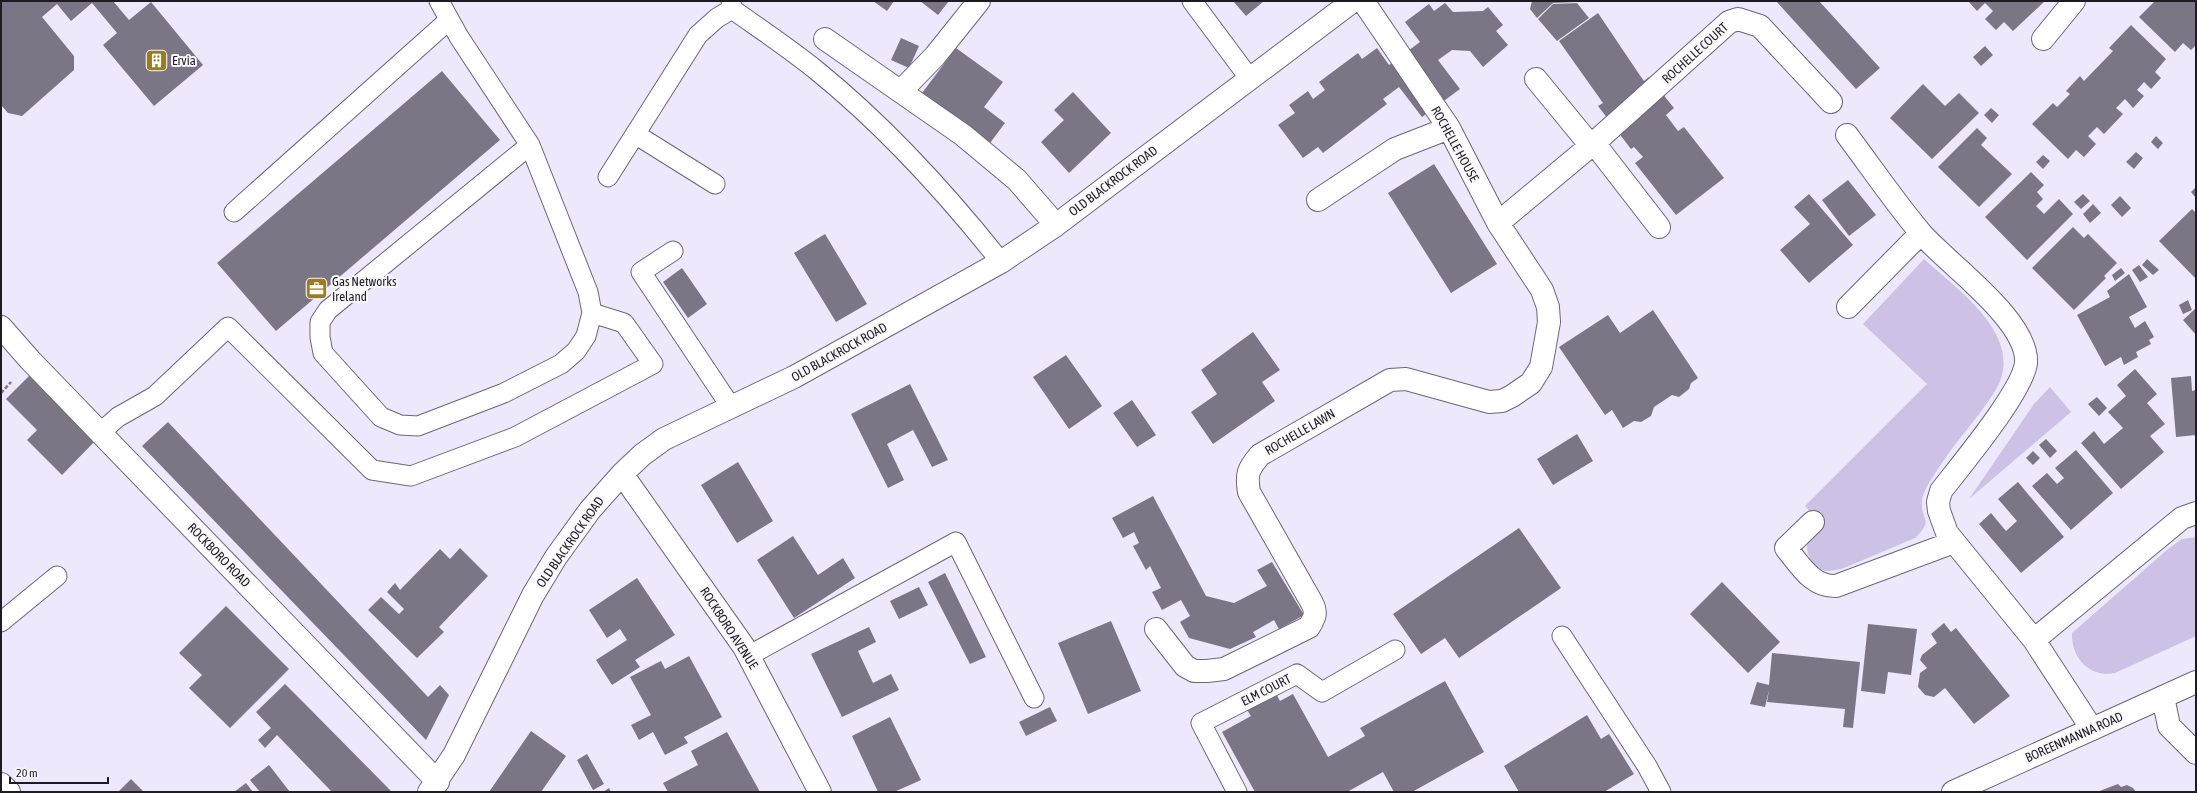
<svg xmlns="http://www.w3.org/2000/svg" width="2197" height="793" font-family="'Asap Condensed',sans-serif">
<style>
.green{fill:#cdc1e6}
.building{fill:#7b7586}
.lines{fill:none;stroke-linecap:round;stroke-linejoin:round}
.lane-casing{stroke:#6c6677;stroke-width:21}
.street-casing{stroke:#6c6677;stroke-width:24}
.secondary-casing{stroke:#6c6677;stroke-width:24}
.highway-casing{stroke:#6c6677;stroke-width:24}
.path{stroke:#7d7885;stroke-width:2.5;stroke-dasharray:4 2;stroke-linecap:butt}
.lane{stroke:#fff;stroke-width:19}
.street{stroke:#fff;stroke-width:22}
.secondary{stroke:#fff;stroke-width:22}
.highway{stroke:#fff;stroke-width:22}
.labels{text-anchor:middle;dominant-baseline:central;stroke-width:4;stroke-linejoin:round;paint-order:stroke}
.street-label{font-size:13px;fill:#1e1b22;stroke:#faf8fc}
.poi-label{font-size:13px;fill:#1e1b22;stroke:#faf8fc;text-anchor:start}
</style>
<rect width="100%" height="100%" fill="#eee8fc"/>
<path class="green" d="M1924 259C1958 290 2028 338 1995 391 1977 420 1953 444 1936 472 1931 479 1923 492 1922 500 1920 520 1935 519 1915 538L1844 568C1837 570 1830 572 1822 570 1812 566 1804 551 1808 541 1811 535 1818 529 1822 524L1805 506 1927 384 1863 324Z
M2050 387 2071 412 1969 499 2034 404Z
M2196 537V636L2115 673C2089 678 2071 657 2072 633L2168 549 2182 539Z"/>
<path class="building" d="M1 1H113L129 20 151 2 203 65 154 106 103 45 117 33 92 3 71 21 57 4 42 17 74 56V70L22 116 8 113 1 105Z
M873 1H894L887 11Z
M920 1H949L938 15Z
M1233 1H1264L1246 16Z
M1532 1H1576V2L1553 3 1537 18 1530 9Z
M1776 1H1819L1880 68 1856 89Z
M1968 1H2045L2013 31 2004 22 1996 30 1985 19 1993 11 1985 3 1977 11Z
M2155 1H2196V45L2191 50 2183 43 2175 52 2139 17Z
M1445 3 1453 12 1483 11 1488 7 1503 25 1496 31 1508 45 1483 67 1470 51 1452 50 1438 60 1460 89 1422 117 1399 87 1383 99 1387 104 1323 153 1318 147 1303 158 1278 125 1295 113 1289 105 1308 91 1313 99 1325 90 1319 82 1358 53 1362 59 1377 48 1389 65 1420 42 1405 22 1429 4 1434 11Z
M1577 3 1589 18 1557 41 1538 19 1553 4Z
M1598 13 1639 74 1644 81 1649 77 1674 108 1666 115 1678 131 1684 127 1724 178 1676 215 1635 163 1643 157 1634 147 1631 149 1598 106 1603 103 1559 41Z
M2131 25 2166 59 2155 72 2161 78 2151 89 2144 82 2137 90 2144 96 2133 108 2125 99 2116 108 2123 114 2104 134 2097 127 2088 136 2096 144 2084 157 2076 150 2068 159 2032 124 2053 103 2057 107 2070 94 2066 91 2080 76 2084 81 2113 51 2109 48Z
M901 38 919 46 909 68 891 60Z
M1985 46 1993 55 1981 66 1973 57Z
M956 48 1003 82 984 107 1005 123 990 143 922 93Z
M442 71 500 140 276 331 217 263Z
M1923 84 1945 106 1959 93 1979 113 1932 159 1890 118Z
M1073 92 1111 133 1069 173 1041 142 1064 120 1054 110Z
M1991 108 1999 115 1992 123 1984 115Z
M1977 128 1987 138 1981 145 2012 174 1979 207 1938 167Z
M2156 136 2163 143 2158 149 2151 142Z
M2136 152 2143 158 2134 169 2126 162Z
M2043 155 2050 161 2043 169 2036 162Z
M1434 164 1497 264 1451 293 1388 193Z
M2031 172 2044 185 2037 192 2043 199 2036 206 2044 214 2059 199 2073 214 2027 260 1985 217Z
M1848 180 1876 215 1849 236 1822 200Z
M2196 187V198L2191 192Z
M1809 194 1853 245 1809 283 1780 250 1810 224 1794 207Z
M2083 194 2090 201 2081 209 2074 202Z
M2120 196 2131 208 2122 217 2111 205Z
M2093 204 2101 213 2090 223 2083 214Z
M2192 209 2196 213V279L2159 241Z
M2073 227 2084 238 2088 234 2117 263 2104 276 2106 278 2074 310 2032 268Z
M825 234 867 304 836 322 794 253Z
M2147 259 2159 270 2153 275 2142 265Z
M2139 265 2148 277 2140 282 2132 270Z
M682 268 707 304 688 318 663 282Z
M2121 268 2125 273 2115 281 2112 275Z
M2129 274 2147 307 2129 317 2135 328 2145 321 2154 337 2149 340 2151 344 2136 352 2138 357 2124 365 2121 357 2105 366 2077 315 2110 297 2107 291Z
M2188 300 2192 310 2183 314 2179 305Z
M2196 308V335L2183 320Z
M1653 310 1698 378 1691 383 1689 389 1679 397 1672 395 1654 407 1651 416 1641 422 1634 421 1623 428 1612 410 1605 415 1559 347 1608 315 1620 333Z
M1253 332 1280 370 1262 382 1275 401 1213 444 1191 412 1217 394 1201 370Z
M1066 355 1102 406 1069 429 1033 377Z
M2135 369 2157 394 2147 403 2165 424 2150 436 2164 452 2121 489 2081 443 2094 431 2104 444 2123 428 2108 412 2126 396 2117 385Z
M30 375 96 440 62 475 27 440 37 430 6 399Z
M2191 376 2192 391 2196 390V435L2176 437 2171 378Z
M910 384 948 460 932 467 913 430 887 444 904 480 888 488 851 414Z
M2097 397 2107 408 2099 416 2088 404Z
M1132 400 1156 435 1137 447 1113 413Z
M168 422 428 697 440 685 449 695 426 740 142 446Z
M1577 434 1593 461 1553 485 1537 459Z
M2046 439 2057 451 2050 458 2039 445Z
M2076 450 2113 493 2071 530 2032 486 2047 473 2057 484 2064 478 2055 468Z
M2033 451 2040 458 2033 465 2026 458Z
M738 462 773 521 737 543 701 485Z
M2018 482 2064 537 2021 573 1979 524 1991 513 2006 531 2017 521 1998 499Z
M1153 496 1206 596 1234 603 1267 586 1257 570 1272 562 1304 615 1279 629 1274 620 1253 632 1256 637 1230 649 1189 638 1180 622 1190 616 1181 600 1162 610 1152 592 1161 588 1150 566 1146 570 1133 546 1139 543 1134 532 1123 538 1112 518Z
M1519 528 1561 588 1459 658 1445 638 1421 654 1393 614Z
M793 536 818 575 843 558 855 578 794 618 757 560Z
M460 548 488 576 439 627 444 632 417 658 368 610 381 597 399 614 404 609 387 592 395 583 400 590 440 549 450 559Z
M945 573 986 657 970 664 928 582Z
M637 578 675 635 635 660 640 667 612 685 596 660 627 640 620 629 607 638 589 610Z
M1722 582 1780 642 1748 673 1690 614Z
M919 587 928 605 899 619 890 601Z
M226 606 289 669 230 728 189 688 202 675 179 653Z
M1111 621 1141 691 1088 714 1058 643Z
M1944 623 1951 632 1956 628 2010 696 1974 724 1945 688 1934 697 1925 695 1918 687 1920 673 1927 668 1920 660 1922 655 1937 643 1931 634Z
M1868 624 1917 629 1911 675 1888 672 1885 694 1861 691Z
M869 627 876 642 858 651 873 683 891 674 899 690 842 717 811 654Z
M1772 653 1860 662 1853 728 1843 727 1845 709 1767 702 1769 690 1765 707 1750 704 1757 682 1769 685Z
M689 656 722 717 684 737 688 743 665 755 653 732 639 740 631 725 651 715 630 677 661 661 665 669Z
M1445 681 1484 752 1412 792H1394L1383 772 1347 792H1255L1222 732 1251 716 1246 708 1275 692 1280 701 1293 694 1328 757 1365 736 1360 728Z
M285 684 307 706 392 792H332L277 735 265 748 258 740 271 728 256 712Z
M1050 707 1057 721 1026 736 1019 722Z
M1587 715 1601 739 1609 734 1634 774 1604 792H1519L1504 766Z
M890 717 921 780 894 792H878L852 736Z
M531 731 566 756 541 792H489Z
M727 732 760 792H668L663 783 698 765 691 751Z
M587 754 604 784 593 790 577 760Z
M269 765 290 792H260L250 780Z
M131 779 144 792H118Z
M246 783 253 792H234Z
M2118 784 2121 787 2127 785 2133 788 2136 792H2097Z
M609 788 611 792H603Z"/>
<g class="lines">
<defs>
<path id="lane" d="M439 1 459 37 530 145 588 292 592 313 586 336 576 351 561 364 504 393 418 426 400 425 381 417 323 353 320 337V322L328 310 530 145
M731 1 732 9C760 29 789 48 816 70 884 125 947 194 1001 262
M1192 1 1250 79
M635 134 715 184
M608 177 698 35 717 18 732 9
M234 212 449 20
M673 251 641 272 731 407
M101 432 118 417 155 396 228 327 372 470 411 476 515 437 653 364 624 323 592 313
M1 622 57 576
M1562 636 1647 766 1661 792
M748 656 956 542 1034 698
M1237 792 1201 723 1297 674 1322 692 1395 650"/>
<path id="street" d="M825 39 963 135 1017 180 1056 225
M2043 39 2074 1
M1536 79 1591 146
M901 91 935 56 979 1
M1847 135C1871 167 1894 201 1920 232 1946 263 2029 320 2026 363 2023 391 1961 465 1941 491L1938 502 1939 511 1947 533 2034 640 2092 729
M1594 143 1659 227
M1318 200 1395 149 1449 128
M1498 223 1594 143 1729 22 1738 19 1760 26 1831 102
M1848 307 1921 233
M1 327 30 360 438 782
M622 474 744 647 820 792
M1813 522 1786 548C1800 565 1812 587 1836 586L1954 542
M1156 629 1185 666 1194 671H1207L1224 669 1309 627C1315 617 1317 613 1312 603L1249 492C1246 474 1248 469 1260 455L1390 380 1406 379 1489 402 1502 401 1512 396 1531 383 1541 367 1549 322 1548 307 1542 290 1498 223 1449 128 1363 1
M2034 640 2182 518 2196 513
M2163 697 2169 726 2196 753
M429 792 454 755 533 595 556 557 590 510 622 474 642 455 664 439 794 377 1001 262 1056 225 1353 1"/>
<path id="secondary" d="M1953 792 2196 682"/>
<path id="highway" d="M1 784 9 792"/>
</defs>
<use href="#lane" class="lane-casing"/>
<use href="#street" class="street-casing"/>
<use href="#secondary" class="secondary-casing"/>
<use href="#highway" class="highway-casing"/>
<path class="path" d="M1 393 11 382"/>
<use href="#lane" class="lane"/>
<use href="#street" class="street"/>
<use href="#secondary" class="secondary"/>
<use href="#highway" class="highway"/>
</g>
<defs>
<symbol id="building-square" viewBox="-11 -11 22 22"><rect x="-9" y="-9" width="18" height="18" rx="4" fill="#987d25" stroke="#faf8fc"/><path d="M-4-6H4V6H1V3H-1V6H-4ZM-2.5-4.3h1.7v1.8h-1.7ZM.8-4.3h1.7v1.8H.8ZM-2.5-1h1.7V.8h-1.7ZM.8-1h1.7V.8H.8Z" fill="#fff"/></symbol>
<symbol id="office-square" viewBox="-11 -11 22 22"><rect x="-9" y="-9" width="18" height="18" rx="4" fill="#987d25" stroke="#faf8fc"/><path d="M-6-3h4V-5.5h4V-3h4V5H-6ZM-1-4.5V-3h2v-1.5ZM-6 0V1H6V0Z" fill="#fff"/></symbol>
</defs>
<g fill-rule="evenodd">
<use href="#building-square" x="144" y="48" width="25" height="25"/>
<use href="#office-square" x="304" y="276" width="25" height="25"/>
</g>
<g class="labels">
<g class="street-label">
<text transform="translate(1695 53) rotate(-42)">ROCHELLE COURT</text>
<text transform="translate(1455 144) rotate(61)">ROCHELLE HOUSE</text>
<text transform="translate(1113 181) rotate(-37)">OLD BLACKROCK ROAD</text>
<text transform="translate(839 352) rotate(-29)">OLD BLACKROCK ROAD</text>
<text transform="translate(1300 432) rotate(-30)">ROCHELLE LAWN</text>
<text transform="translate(570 542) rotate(-55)">OLD BLACKROCK ROAD</text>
<text transform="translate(219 555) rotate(46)">ROCKBORO ROAD</text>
<text transform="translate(729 628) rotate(57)">ROCKBORO AVENUE</text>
<text transform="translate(1266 690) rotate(-27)">ELM COURT</text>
<text transform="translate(2074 737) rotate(-24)">BOREENMANNA ROAD</text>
</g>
<g class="poi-label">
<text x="172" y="60">Ervia</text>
<text x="332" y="281">Gas Networks<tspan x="332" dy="15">Ireland</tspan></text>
</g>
</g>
<rect width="2197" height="793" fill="none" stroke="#1e1b22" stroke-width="4"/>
<path d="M10 777v6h98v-6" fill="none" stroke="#1e1b22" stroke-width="2"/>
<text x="16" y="777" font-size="12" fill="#1e1b22" stroke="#faf8fc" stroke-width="3" paint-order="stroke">20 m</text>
</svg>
